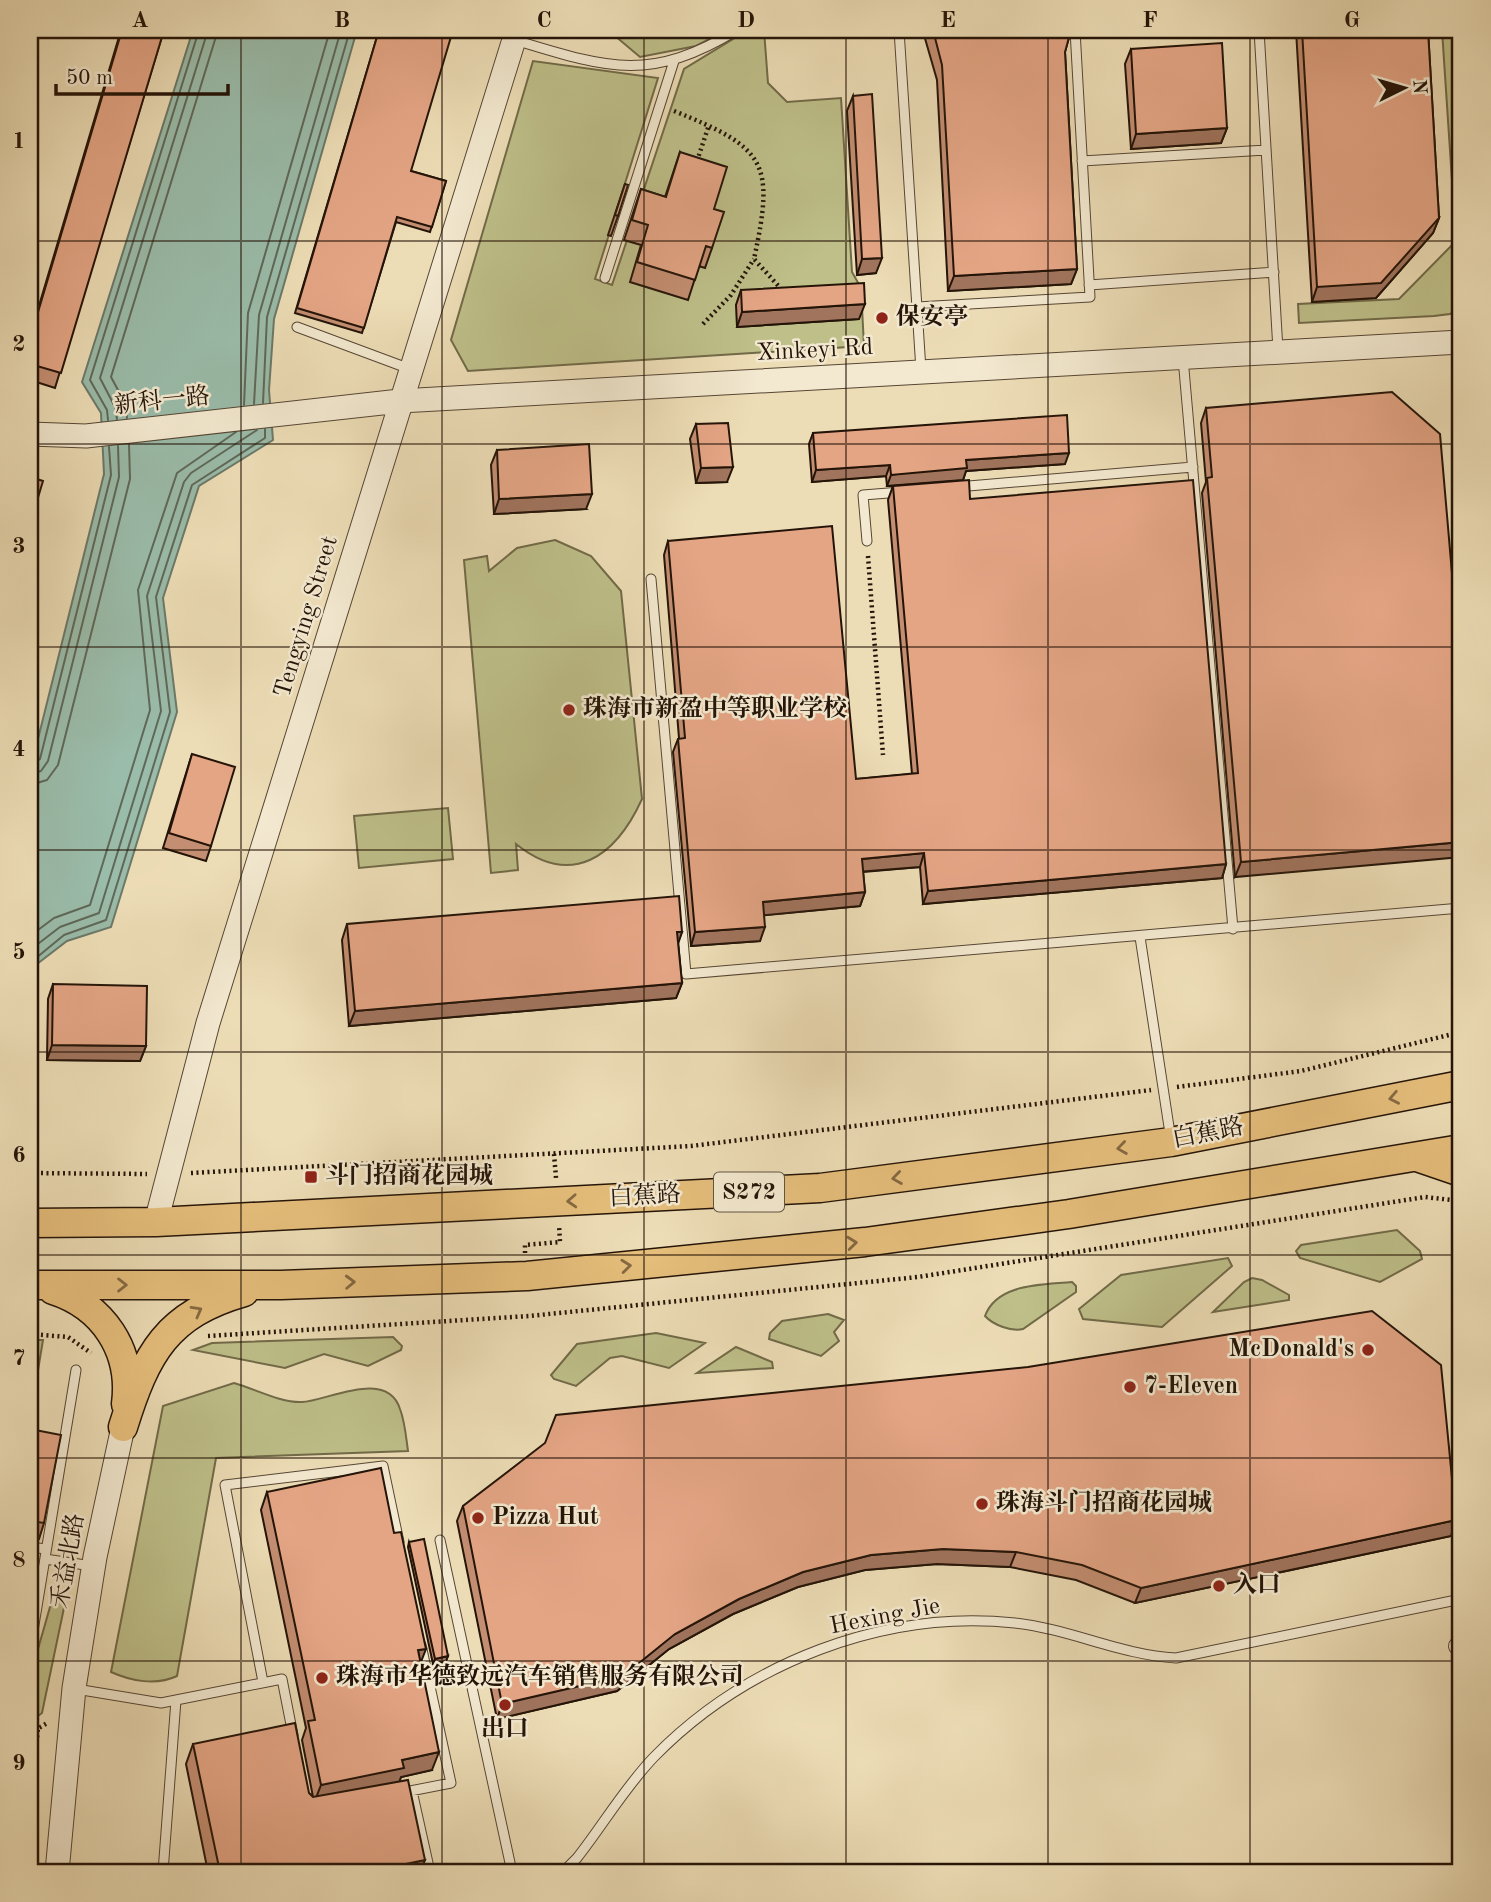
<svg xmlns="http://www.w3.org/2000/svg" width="1491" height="1902" font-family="'Old Standard TT','Noto Serif SC',serif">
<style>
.green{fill:#bebf89;stroke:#716a48;stroke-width:2}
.water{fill:#9abcaa;stroke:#6b7969;stroke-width:2}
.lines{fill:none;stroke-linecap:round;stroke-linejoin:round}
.shore{stroke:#5f6859;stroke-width:2}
.service-casing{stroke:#564634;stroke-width:11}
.minor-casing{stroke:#564634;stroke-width:20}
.tertiary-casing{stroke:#564634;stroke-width:25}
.primary-casing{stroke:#241408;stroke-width:31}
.path{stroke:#241408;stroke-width:4.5;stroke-dasharray:2 3.5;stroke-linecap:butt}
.service{stroke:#f3e9d0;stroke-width:9}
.minor{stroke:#f3e9d0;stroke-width:18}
.tertiary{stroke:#f3e9d0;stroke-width:23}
.primary{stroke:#e6be7b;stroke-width:28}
.wall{fill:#c48e72;stroke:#241408;stroke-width:2}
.shaded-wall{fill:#a0745d;stroke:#241408;stroke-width:2}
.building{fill:#e4a585;stroke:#241408;stroke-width:2}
.oneway{stroke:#856942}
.grid{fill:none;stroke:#241408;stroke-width:2;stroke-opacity:0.55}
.poi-dot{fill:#8f2418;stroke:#f3e9d0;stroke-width:2.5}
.labels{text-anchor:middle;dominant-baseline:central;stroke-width:5;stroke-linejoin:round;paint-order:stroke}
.shield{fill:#f3e9d0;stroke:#625444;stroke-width:2}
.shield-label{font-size:23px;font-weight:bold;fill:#241408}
.poi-label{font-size:24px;font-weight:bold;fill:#241408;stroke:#f3e9d0;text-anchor:start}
.street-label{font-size:24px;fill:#241408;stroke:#f3e9d0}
.neatline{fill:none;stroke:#241408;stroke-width:2.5}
.grid-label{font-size:23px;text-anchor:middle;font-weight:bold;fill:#241408}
</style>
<rect width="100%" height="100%" fill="#edddb6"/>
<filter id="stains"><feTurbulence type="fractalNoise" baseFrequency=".00286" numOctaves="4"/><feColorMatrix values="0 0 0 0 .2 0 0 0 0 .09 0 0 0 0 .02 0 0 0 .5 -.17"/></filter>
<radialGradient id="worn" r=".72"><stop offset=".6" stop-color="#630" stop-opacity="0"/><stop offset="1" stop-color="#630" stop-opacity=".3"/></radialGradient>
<path class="green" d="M608 30H727L696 46 640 57Z
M748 30H764L768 83 787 102 841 98 852 272 861 288 864 346 468 371 451 340 533 61 658 78 595 279 612 285 684 69Z
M1442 30H1461V306L1450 314 1434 316 1299 323 1298 304 1399 299 1456 241Z
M555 540 591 556 621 591 642 799C616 856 572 889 516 844L518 870 491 873 464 560 487 556 489 571 517 548Z
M448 808 453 859 359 868 354 816Z
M1397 1230 1420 1251 1422 1259 1380 1282 1300 1258 1296 1251 1301 1245Z
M1228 1258 1232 1266 1162 1327 1083 1319 1079 1309 1121 1275Z
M1252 1278 1262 1280 1289 1295V1300L1213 1312 1244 1282Z
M1072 1282 1076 1286V1292L1023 1329C1012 1332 993 1325 985 1316 997 1283 1043 1285 1072 1282Z
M828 1314 844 1320 834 1332 839 1341 821 1356 769 1339 770 1333 782 1321Z
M656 1333 705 1343 669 1368 622 1356 610 1358 576 1386 554 1379 551 1375 577 1344Z
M393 1337 402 1346 401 1350 368 1366 324 1354 285 1368 193 1350 212 1343Z
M30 1340H43L31 1413H30Z
M736 1347 772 1362 773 1368 697 1373Z
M234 1383C255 1389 281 1403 302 1402 327 1401 387 1368 400 1409 405 1422 406 1437 408 1451L216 1458 177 1676C156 1686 131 1681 111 1672L163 1406Z
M52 1600 65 1603 42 1713 30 1722V1677Z"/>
<path class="water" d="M193 30H357L274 319 269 390 273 440 199 486 163 598 177 712 111 927 67 941 37 964 30 987V771L104 474 101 413 82 382Z"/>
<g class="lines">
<path class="shore" d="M263 403 267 317 350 30
M254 404 259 315 341 30
M244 405 248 313 330 30
M127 418 125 403 111 377 218 30
M117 419 115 407 100 378 208 30
M108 420 107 410 90 380 199 30
M30 766 40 759 111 475 109 447
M30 774 41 771 48 761 119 477 118 446
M30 785 47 780 58 765 130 479 129 444
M30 936 54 918 90 905 150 710 138 590 177 473 236 432
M30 950 60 927 99 913 161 711 147 596 184 482 191 473 257 430
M30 963 64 935 106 920 170 712 156 597 192 485 265 438V429"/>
<defs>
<path id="service" d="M899 30 921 370
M1259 30 1278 350
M1075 31 1094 30
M515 40C607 68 650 83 737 30
M1082 161 1266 150
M605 278 674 61
M1089 285 1274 272
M917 307 1090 297 1075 30
M297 327 410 369
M1183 358 1233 929
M957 487 1193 467
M867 541 863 495 901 492
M651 579 686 974 1461 908
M1140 937 1171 1140
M440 1540 512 1872
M30 1547 46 1549
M45 1559 92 1566
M30 1649 76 1370
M263 1682 225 1485 383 1466 399 1542
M76 1689 161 1703 282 1679 293 1735
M412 1791 430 1872
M400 1793 451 1783 421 1645
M163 1872 176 1700
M563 1872 577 1858C603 1825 625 1787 654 1757 746 1663 884 1609 1015 1623 1070 1629 1121 1655 1176 1658L1461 1599"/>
<path id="minor" d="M1458 1646 1461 1647"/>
<path id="tertiary" d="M30 434 86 436 400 401 1461 342
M156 1222 208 1023 517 30
M57 1872 74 1688 95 1557 123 1427"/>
<path id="primary" d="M1420 1158 1461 1172
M30 1223 156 1222 820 1188 1171 1142 1461 1085
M30 1285H281L527 1276 865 1242 1069 1214 1461 1149
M53 1290C103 1306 133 1350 126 1404
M123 1427C146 1353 167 1314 244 1292"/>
</defs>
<use href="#service" class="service-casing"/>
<use href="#minor" class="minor-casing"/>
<use href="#tertiary" class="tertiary-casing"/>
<use href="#primary" class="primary-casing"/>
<path class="path" d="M674 111C766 148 775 162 754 259L783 291
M697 161 709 125
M703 324 731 295 754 259
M868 556 883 755
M1177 1087 1301 1071 1461 1032
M554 1154 556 1178
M30 1173 147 1174
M191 1173 691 1146 1151 1090
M525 1253V1245L560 1242 559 1225
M30 1334 68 1337 91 1353
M208 1336 529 1316 918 1277 1425 1197 1461 1201
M30 1733 49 1722
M30 1814 38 1728"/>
<use href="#service" class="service"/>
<use href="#minor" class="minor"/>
<use href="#tertiary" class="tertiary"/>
<use href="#primary" class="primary"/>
</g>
<path class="wall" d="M121 30H164L55 388 30 380V336Z
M379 30 411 171 446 181 430 232 396 222 362 333 295 313Z
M925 30H1071L1065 52 1077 269 1071 284 948 291 937 80 924 35Z
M1296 30H1428L1439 218 1433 233 1376 298 1312 302Z
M1131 49 1227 128 1221 143 1131 149 1125 64Z
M853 96 876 273 857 275 847 111Z
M680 152 714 209 712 248 705 268 699 266 688 300 630 282 641 245 624 240 641 189 665 197Z
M625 184 618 216 611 236 608 235Z
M741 290 859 319 737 327 736 305Z
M1206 408 1461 678 1235 877 1202 493 1206 482 1201 423Z
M696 424 727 482 696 483 690 439Z
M813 433 1065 464 966 471 963 480 887 486 886 476 812 482 809 444Z
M497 450 586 509 494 514 491 465Z
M893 486 970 499 1226 864 1222 878 923 904 920 867 863 872 865 892 860 906 764 915 760 941 691 946 673 752 678 739 679 738 664 555 668 541 856 779 912 774 888 500Z
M192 754 211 846 206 861 163 848Z
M347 924 682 932 678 942 682 983 676 998 349 1026 342 940Z
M53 984 146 1046 140 1061 47 1060 48 999Z
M30 1429 44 1523 39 1539 30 1537Z
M267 1492 432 1770 401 1777 399 1782 420 1872H208L186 1764 193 1744 309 1793 313 1797 302 1740 306 1728 261 1510Z
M463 1506 1451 1536 1135 1603 1076 1580 1010 1567 937 1564 865 1570 798 1587 733 1614 669 1649 617 1691 497 1719 457 1521Z
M409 1542 448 1656 446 1661 433 1664 408 1547Z"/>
<path class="shaded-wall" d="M1227 128 1221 143 1131 149 1136 134Z
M1439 218 1433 233 1376 298 1312 302 1317 287Z
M882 258 876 273 857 275 862 259Z
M1077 269 1071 284 948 291 954 276Z
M865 304 859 319 737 327 742 312Z
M1069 453 1065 464 966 471 963 480 887 486 891 475 966 460Z
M890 465 886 476 812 482 816 470Z
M733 467 727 482 696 483 701 468Z
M592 494 586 509 494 514 499 499Z
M1461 842V857L1235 877 1241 862Z
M924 853 920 867 857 872 862 859Z
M1226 864 1222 878 923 904 928 891Z
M865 892 860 906 758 916 763 902Z
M765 927 760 941 691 946 695 932Z
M677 932H682L677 947Z
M682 983 676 998 349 1026 355 1011Z
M52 1045 146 1046 140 1061 47 1060Z
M1456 1520 1451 1536 1135 1603 1141 1588Z
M943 1549 1016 1552 1010 1567 937 1564 865 1570 798 1587 733 1614 669 1649 617 1691 497 1719 502 1704 675 1634 739 1599 803 1572 871 1555Z
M426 1649 419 1667 418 1650Z
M448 1656 446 1661 433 1664 435 1659Z
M439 1752 432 1770 401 1777 398 1786 314 1803 321 1785 402 1760Z
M425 1860 420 1872H367Z"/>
<path class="building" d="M122 30H164L61 373 30 364V339Z
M379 30H453L411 171 446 181 432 227 397 217 364 328 297 308Z
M933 30H1071L1065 52 1077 269 954 276 942 65Z
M1302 30H1428L1439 218 1381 283 1317 287Z
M1222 43 1227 128 1136 134 1131 49Z
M872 94 882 258 862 259 853 96Z
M680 152 727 167 714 209 724 212 712 248 706 246 695 280 637 262 648 225 632 220 641 189 666 197Z
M625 184 628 185 618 216 615 215Z
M864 283 865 304 742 312 741 290Z
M1392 392 1440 434 1461 678V842L1241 862 1207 478 1212 477 1206 408Z
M1067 415 1069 453 966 460 967 468 891 475 890 465 816 470 813 433Z
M728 423 733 467 701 468 696 424Z
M589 444 592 494 499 499 497 450Z
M30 477 43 481 30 524Z
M969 480 970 499 1193 480 1226 864 928 891 924 853 862 859 865 892 763 902 765 927 695 932 678 739 685 738 668 541 832 526 856 779 918 773 893 486Z
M192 754 235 767 211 846 169 833Z
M679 896 682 932H677L682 983 355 1011 347 924Z
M53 984 147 986 146 1046 52 1045Z
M1372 1311 1441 1365 1456 1520 1141 1588 1082 1565 1016 1552 943 1549 871 1555 803 1572 739 1599 675 1634 623 1676 502 1704 463 1506 545 1443 556 1415 1028 1367Z
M30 1429 61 1435 44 1523 30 1521Z
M381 1468 394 1533 401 1532 426 1649 418 1650 439 1752 402 1760 404 1768 321 1785 308 1721 315 1720 267 1492Z
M424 1539 448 1656 435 1659 409 1542Z
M30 1580H33L30 1601Z
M295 1723 309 1793 313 1797 408 1780 425 1860 367 1872H220L193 1744Z"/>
<defs><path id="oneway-chevron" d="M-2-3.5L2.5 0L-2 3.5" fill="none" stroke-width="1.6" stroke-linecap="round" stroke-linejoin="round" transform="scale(1.75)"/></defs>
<g class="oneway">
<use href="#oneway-chevron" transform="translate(1394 1098) rotate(169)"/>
<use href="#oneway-chevron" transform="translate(1122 1148) rotate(172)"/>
<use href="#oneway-chevron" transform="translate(897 1178) rotate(172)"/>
<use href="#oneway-chevron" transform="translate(572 1201) rotate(177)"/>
<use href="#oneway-chevron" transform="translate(852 1243) rotate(-6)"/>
<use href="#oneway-chevron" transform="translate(626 1266) rotate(-6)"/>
<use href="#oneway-chevron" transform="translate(350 1282) rotate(-2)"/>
<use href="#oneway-chevron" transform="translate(122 1285)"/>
<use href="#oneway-chevron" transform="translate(197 1311) rotate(-29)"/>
</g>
<path class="grid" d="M241 30V1872M442 30V1872M644 30V1872M846 30V1872M1048 30V1872M1250 30V1872M30 241H1461M30 444H1461M30 647H1461M30 850H1461M30 1052H1461M30 1255H1461M30 1458H1461M30 1661H1461"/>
<g class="poi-dot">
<circle cx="882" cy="318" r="7"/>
<circle cx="569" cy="710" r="7"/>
<rect x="304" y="1170" width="14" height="14" rx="3.5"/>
<circle cx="1368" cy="1350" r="7"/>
<circle cx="1130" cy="1387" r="7"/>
<circle cx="982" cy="1504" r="7"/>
<circle cx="478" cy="1518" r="7"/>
<circle cx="1219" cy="1586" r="7"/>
<circle cx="322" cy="1678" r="7"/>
<circle cx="505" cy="1705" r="7"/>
</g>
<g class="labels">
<rect class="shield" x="714" y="1172.5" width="70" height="39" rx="5"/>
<g class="shield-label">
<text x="749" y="1192">S272</text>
</g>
<g class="poi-label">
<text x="896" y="318">保安亭</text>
<text x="583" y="710">珠海市新盈中等职业学校</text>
<text x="325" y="1177">斗门招商花园城</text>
<text x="1354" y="1350" text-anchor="end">McDonald's</text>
<text x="1144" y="1387">7-Eleven</text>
<text x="996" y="1504">珠海斗门招商花园城</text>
<text x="492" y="1518">Pizza Hut</text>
<text x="1233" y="1586">入口</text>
<text x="336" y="1678">珠海市华德致远汽车销售服务有限公司</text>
<text x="505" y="1730" text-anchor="middle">出口</text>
</g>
<g class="street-label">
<text transform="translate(815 351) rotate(-3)">Xinkeyi Rd</text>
<text transform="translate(162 402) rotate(-6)">新科一路</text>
<text transform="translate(307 617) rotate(-73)">Tengying Street</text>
<text transform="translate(1208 1134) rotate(-11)">白蕉路</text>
<text transform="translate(645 1197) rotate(-3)">白蕉路</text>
<text transform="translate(69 1561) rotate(-80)">禾益北路</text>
<text transform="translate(885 1617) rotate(-11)">Hexing Jie</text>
</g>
</g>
<rect width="1491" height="1902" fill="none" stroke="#edddb6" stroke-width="77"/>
<g transform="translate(1404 88) rotate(85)" stroke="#f3e9d0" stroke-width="5" paint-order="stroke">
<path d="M0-5L12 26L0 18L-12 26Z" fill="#241408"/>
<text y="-10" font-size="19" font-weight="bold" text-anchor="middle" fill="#241408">N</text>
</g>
<path d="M56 84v10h172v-10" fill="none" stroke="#241408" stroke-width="3.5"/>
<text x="66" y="84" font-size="21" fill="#241408" stroke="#f3e9d0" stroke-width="5" paint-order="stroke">50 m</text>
<rect x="38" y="38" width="1414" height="1826" class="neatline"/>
<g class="grid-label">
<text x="140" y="27">A</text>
<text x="342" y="27">B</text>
<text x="544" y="27">C</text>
<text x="746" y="27">D</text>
<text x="948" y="27">E</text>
<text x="1150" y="27">F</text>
<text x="1352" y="27">G</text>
<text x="19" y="148">1</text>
<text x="19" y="351">2</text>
<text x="19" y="553">3</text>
<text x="19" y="756">4</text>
<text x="19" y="959">5</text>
<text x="19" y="1162">6</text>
<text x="19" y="1365">7</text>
<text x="19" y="1567">8</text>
<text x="19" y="1770">9</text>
</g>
<rect width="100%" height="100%" filter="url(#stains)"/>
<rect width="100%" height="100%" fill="url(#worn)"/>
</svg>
